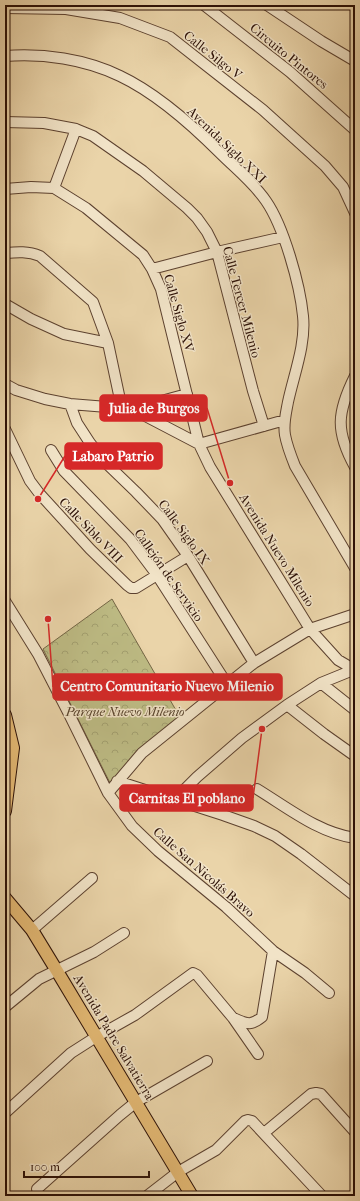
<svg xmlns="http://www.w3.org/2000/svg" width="360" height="1201" font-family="'IM FELL French Canon',serif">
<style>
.park{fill:url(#park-crowns);stroke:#746645}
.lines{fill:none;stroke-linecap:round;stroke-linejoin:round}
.minor-casing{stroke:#5c412f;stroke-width:12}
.major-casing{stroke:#2c1006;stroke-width:14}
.minor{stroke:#f1e3c7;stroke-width:10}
.major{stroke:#e5ba74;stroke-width:12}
.labels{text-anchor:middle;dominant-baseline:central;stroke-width:3;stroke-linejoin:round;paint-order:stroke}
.street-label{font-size:13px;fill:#2c1006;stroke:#f1e3c7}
.park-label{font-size:13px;font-style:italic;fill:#58432c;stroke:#f1e3c7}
.leader{fill:none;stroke:#d62828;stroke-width:1.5}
.callout-dot{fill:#d62828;stroke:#f1e3c7;stroke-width:1.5}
.callout{fill:#d62828;stroke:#d62828;stroke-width:1.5}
.callout-label{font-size:14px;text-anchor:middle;font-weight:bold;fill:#fff}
</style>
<defs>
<pattern id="park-crowns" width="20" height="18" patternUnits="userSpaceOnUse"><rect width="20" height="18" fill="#bdbb84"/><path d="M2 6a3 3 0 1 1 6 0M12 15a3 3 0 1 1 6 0" fill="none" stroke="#a3a070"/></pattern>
</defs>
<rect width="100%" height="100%" fill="#ead4a9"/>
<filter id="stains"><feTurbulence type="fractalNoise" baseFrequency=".005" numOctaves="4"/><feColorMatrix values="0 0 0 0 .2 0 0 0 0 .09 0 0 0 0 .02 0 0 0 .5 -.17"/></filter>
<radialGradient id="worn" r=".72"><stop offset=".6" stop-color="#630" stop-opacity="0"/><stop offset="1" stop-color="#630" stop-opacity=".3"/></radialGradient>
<path class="park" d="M112 599 181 719 113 789 43 649Z"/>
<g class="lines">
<defs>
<path id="minor" d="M204 5 290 72 355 130
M267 5 321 41 355 61
M5 8 66 9 120 18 170 37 263 110 325 166 343 187 355 213
M5 56C43 53 85 59 120 76 156 93 192 125 220 153 236 169 254 183 266 201 284 227 300 285 303 316 306 344 294 374 288 402 286 413 283 424 285 435 287 446 291 456 295 466L355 568
M5 122 44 123 76 129 93 136 143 171 187 208 197 218 207 232 217 252 253 391 264 426
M54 188 76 129
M5 189 31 187 54 188 86 208 143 255 152 269 161 289 199 444 285 420
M5 253C17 252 28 251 40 256L93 302 108 343 122 409
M152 269 217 252 283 237
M5 304 31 319 64 334 108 343
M355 376C337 412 335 431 355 467
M5 384 16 390 45 399 70 404 132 409 199 444 210 467 310 629 338 660 355 670
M70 404 77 423 90 443 107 464 136 492 162 519 188 556 254 663
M132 409 187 394
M5 429 30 481 39 493 90 549 127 585 131 588H136L188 556
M51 450 64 471 130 539 157 575 227 684
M5 601 38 654 70 716 108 793 132 826 158 851 226 907 273 951 305 973 329 993
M321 683 355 710
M287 705 324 734 355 756
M117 781 223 815 254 826 275 836 301 854 355 896
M257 789C288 808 319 833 355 838
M108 793 142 753 254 663 310 629 355 614
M175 799 197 777 242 738 287 705 321 683 353 670
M32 930 92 878
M5 1007 39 979 94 952 124 933
M233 1018C246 1023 250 1027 262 1017L273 951
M5 1113 71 1053 96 1037 135 1015 193 973 197 975 233 1018 258 1054
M264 1133 311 1094 316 1093 321 1094 355 1132
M37 1189 120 1115 136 1102 207 1061
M147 1196 178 1172 216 1150 245 1121 248 1120 252 1121 322 1196"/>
<path id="major" d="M5 715 13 748 5 811
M5 898 32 930 57 971 192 1196"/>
</defs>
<use href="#minor" class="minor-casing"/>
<use href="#major" class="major-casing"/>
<use href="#minor" class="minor"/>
<use href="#major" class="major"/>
</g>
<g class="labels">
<g class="street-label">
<text transform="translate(213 55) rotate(38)">Calle Silgo V</text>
<text transform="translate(289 56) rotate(39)">Circuito Pintores</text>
<text transform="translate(227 145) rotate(44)">Avenida Siglo XXI</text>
<text transform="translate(242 302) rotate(75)">Calle Tercer Milenio</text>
<text transform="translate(179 313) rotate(74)">Calle Siglo XV</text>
<text transform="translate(91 530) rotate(46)">Calle Siblo VIII</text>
<text transform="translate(184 532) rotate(54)">Calle Siglo IX</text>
<text transform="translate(277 550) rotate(58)">Avenida Nuevo Milenio</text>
<text transform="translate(169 575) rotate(55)">Callejón de Servicio</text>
<text transform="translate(204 872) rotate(41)">Calle San Nicolás Bravo</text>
<text transform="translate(114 1037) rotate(59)">Avenida Padre Salvatierra</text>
</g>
<g class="park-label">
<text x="125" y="711">Parque Nuevo Milenio</text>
</g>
</g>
<path class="leader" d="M230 483L207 408M38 499L65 456M48 619L53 687M262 729L253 798"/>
<g class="callout-dot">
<circle cx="230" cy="483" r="4"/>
<circle cx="38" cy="499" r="4"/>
<circle cx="48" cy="619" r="4"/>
<circle cx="262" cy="729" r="4"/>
</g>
<g class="callout">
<rect x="100" y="395" width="107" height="26" rx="4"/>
<rect x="65" y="443" width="97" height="26" rx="4"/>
<rect x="53" y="674" width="229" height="26" rx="4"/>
<rect x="120" y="785" width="133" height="26" rx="4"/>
</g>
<g class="callout-label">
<text x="154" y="413">Julia de Burgos</text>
<text x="113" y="461">Labaro Patrio</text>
<text x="167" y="691">Centro Comunitario Nuevo Milenio</text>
<text x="187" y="803">Carnitas El poblano</text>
</g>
<rect width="360" height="1201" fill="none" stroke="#ead4a9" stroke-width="20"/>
<rect x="6" y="6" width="348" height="1189" fill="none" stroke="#2c1006" stroke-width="2"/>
<rect x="10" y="10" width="340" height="1181" fill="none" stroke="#2c1006"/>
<path d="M24 1171v6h125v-6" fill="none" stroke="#2c1006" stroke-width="2"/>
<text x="30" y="1171" font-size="12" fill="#2c1006" stroke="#f1e3c7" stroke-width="3" paint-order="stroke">100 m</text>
<rect width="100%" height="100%" filter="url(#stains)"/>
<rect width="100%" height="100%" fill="url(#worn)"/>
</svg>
